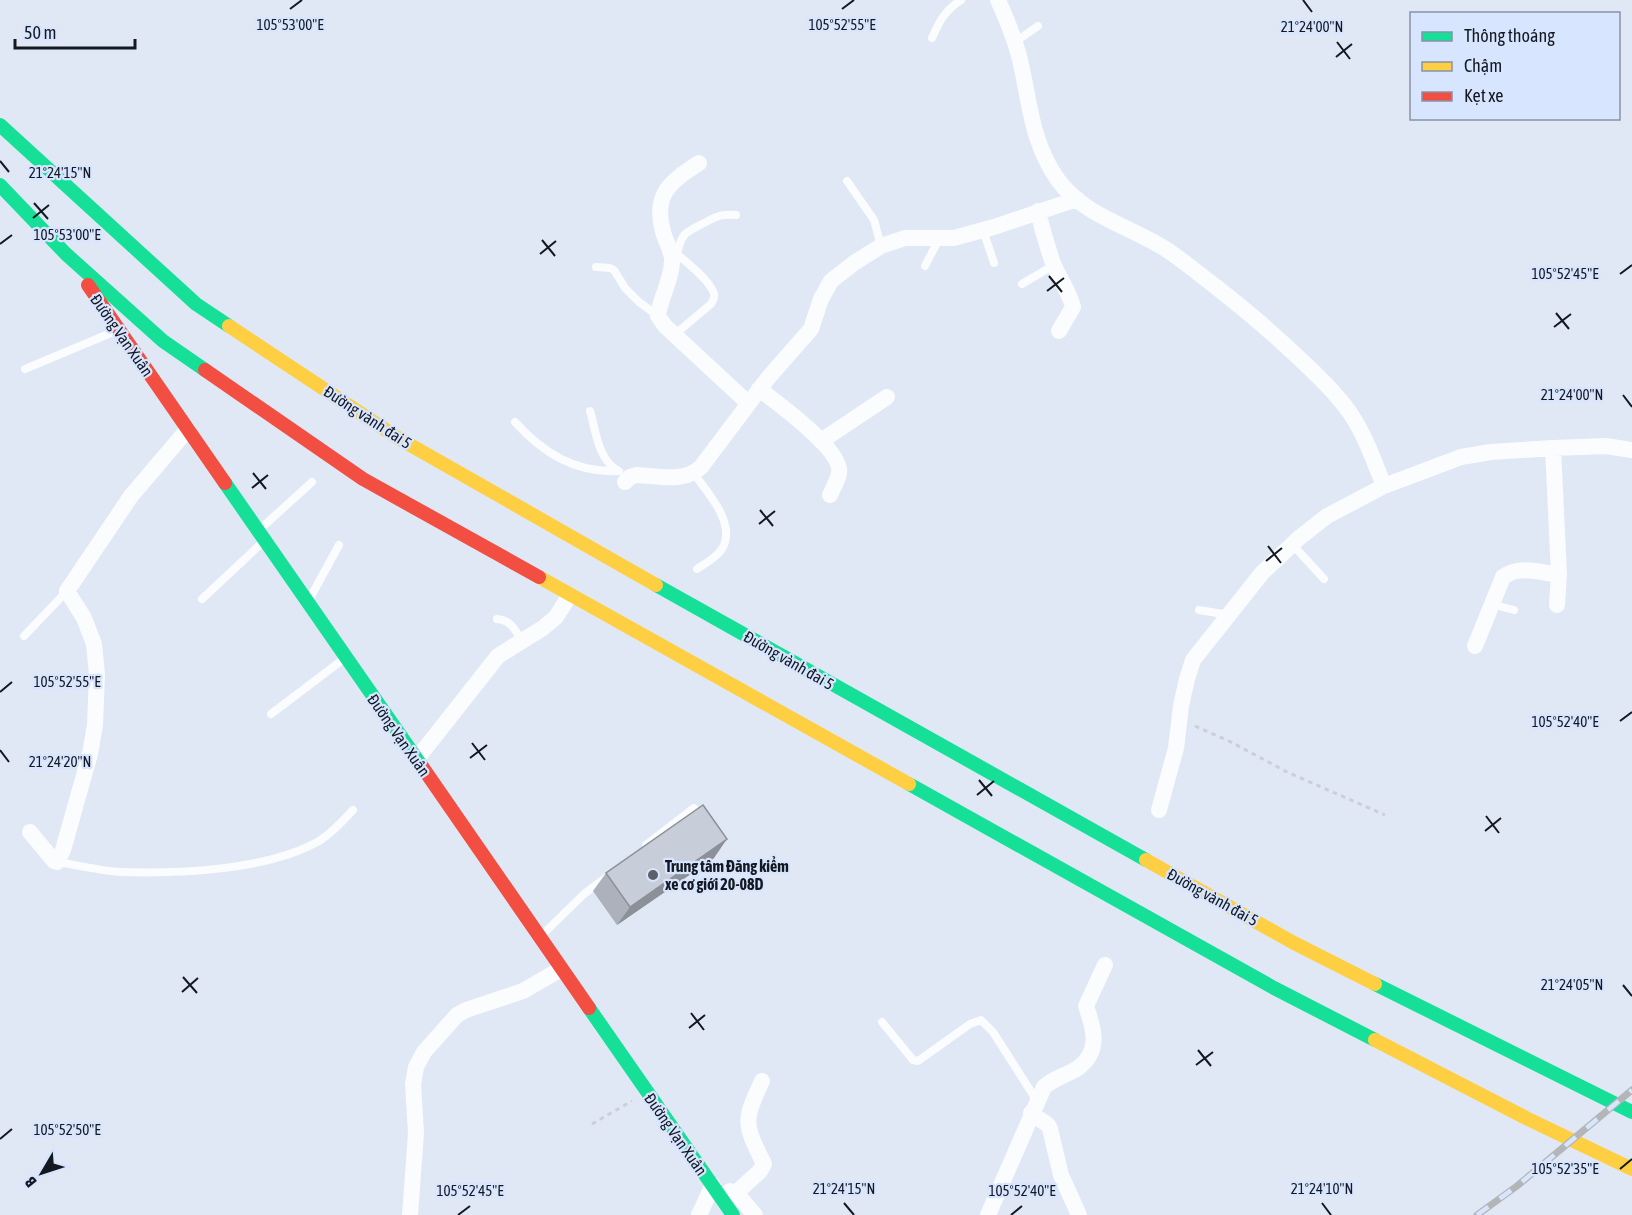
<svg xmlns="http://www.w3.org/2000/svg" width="1632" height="1215" font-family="'Asap Condensed',sans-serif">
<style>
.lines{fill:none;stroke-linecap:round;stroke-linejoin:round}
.path{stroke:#cdcfd4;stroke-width:3;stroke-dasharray:4.5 4.5;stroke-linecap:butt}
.lane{stroke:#fafcfe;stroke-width:8}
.street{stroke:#fafcfe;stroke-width:16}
.fast{stroke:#16e098;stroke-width:14}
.slow{stroke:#ffcf43;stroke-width:14}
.jam{stroke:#f24e42;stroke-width:14}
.rail-casing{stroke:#b3b5b8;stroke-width:7}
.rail{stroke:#d7e5fe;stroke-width:4.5;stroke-dasharray:14;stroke-linecap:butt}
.wall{fill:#acb1bb}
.shaded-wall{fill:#8c9098}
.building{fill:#c8ced9;stroke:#8c9098;stroke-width:1.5}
.ticks{fill:none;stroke:#141821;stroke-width:2}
.poi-dot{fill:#5b616b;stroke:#d7e5fe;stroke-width:2}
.labels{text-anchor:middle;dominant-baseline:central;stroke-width:4.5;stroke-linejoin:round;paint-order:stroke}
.street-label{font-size:16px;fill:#141821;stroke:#d7e5fe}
.poi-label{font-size:16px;font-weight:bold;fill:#141821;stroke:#d7e5fe;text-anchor:start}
.ticks-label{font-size:15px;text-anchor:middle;fill:#141821;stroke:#d7e5fe;stroke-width:4.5;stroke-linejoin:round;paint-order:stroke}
</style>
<rect width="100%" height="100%" fill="#e0e8f5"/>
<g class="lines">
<path class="path" d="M1195 726 1229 741 1287 772 1385 815
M592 1124 632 1101"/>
<path class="lane" d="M932 38C939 22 945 10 961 0
M1015 42 1038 26
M847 181 874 220 881 246
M983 230 994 263
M672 250C683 259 711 281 714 294 715 299 713 300 711 304L674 335
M677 254C682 232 685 233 704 223 718 216 719 214 736 215
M925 266 939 239
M596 267 610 268 614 270 625 288 639 302 658 316
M1022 284 1054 265
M25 369 118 330
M590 411C596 431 598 461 619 471
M515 422C543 453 575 473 618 471
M694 474C708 493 737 524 722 549 716 558 706 563 697 569
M258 531 312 482
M1292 544 1324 579
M202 599 264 541
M309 600 339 545
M1491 604 1514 610
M1199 610 1229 615
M497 619C511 620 515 630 522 641
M24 636 67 591
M271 714 345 658
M57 760 87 766
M646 845 694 808
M57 862C78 865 100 871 121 872 180 874 268 870 319 841 332 833 343 821 353 810
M542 935 584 894 608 876
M882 1022 913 1060 918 1061 970 1024 981 1020 993 1032 1037 1101"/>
<path class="street" d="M998 0C1007 20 1015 39 1020 60 1030 102 1031 142 1058 180 1083 215 1129 226 1164 248 1180 258 1195 271 1211 283 1242 307 1272 332 1301 360 1318 376 1336 393 1350 413 1365 435 1374 461 1384 486
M699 163C668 183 652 196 664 235 667 245 673 252 672 262 671 282 660 298 658 316L665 326 748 403
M1038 211C1042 229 1047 246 1053 263 1059 278 1069 291 1073 307L1059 331
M759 389C777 403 843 450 839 473 838 480 833 488 830 495
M821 441 887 397
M1553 448 1559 575 1557 605
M625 482 630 477 637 475C659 476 684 483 701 467L768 378 811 329 821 299 831 281 854 263 881 246 905 238H954L994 227 1077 199
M1475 646 1503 577C1519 565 1540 572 1559 575
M416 760 498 656 543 628 556 617 566 601
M1159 810 1176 748 1181 706 1187 679 1193 660 1262 573 1299 538 1327 516 1384 486 1461 457 1491 452 1553 448 1606 446 1632 450
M30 832 54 861 57 862 63 850 90 754 95 725 97 674 94 644 84 618 67 591 131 496 188 429
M1031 1113 1048 1125 1050 1129 1061 1175 1079 1215
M728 1193 730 1191 736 1193 755 1215
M736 1193 760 1171 764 1164C744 1123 743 1122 762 1081
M410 1215 416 1133 413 1084 416 1067 424 1052 457 1015 466 1010 523 991 561 969
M699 1215 713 1185
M988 1215 1044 1087C1054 1078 1067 1075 1078 1068 1101 1051 1094 1029 1086 1006L1105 965"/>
<path class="fast" d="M0 125 196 304 229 326
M0 185 66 254 163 341 205 370
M225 483 423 768
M656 585 1146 860
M909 784 1274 988 1375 1040
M1375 984 1632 1112
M589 1008 733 1215"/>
<path class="slow" d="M229 326 398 438 656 585
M539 577 909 784
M1146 860 1294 943 1375 984
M1375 1040 1526 1118 1632 1169"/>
<path class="jam" d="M88 285 225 483
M205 370 363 479 539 577
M423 768 589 1008"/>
<defs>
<path id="rail" d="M1477 1215 1517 1186 1632 1090"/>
</defs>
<use href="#rail" class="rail-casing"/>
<use href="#rail" class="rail"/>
</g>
<path class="wall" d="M714 858 617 925 593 891 606 873Z"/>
<path class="shaded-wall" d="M727 839 714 858 617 925 630 907Z"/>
<path class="building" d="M703 805 727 839 630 907 606 873Z"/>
<path class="ticks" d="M1303 0 1312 12M290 9 302 0M842 9 854 0M1337 42 1350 59M1336 57 1352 44M0 161 9 172M34 203 48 219M33 218 49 205M542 240 555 256M0 244 12 235M540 254 556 241M1620 274 1632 265M1049 276 1062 292M1047 291 1064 278M1556 313 1569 329M1554 327 1571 314M1623 395 1632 407M253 473 266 489M252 488 268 475M760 510 773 526M759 524 775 511M1268 546 1281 563M1266 561 1282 548M0 692 12 682M1620 721 1632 712M472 743 485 760M0 750 9 762M470 758 487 745M979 780 992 796M977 795 994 781M1486 816 1499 833M1485 831 1501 818M183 977 197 993M1623 985 1632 996M182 992 198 978M691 1013 704 1030M689 1028 705 1015M1198 1050 1211 1066M1196 1065 1213 1052M0 1139 12 1129M1620 1169 1632 1159M844 1203 854 1215M1322 1203 1331 1215M458 1215 470 1206M1011 1215 1022 1206"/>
<circle class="poi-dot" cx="653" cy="875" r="6"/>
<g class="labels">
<g class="street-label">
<text transform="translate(122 335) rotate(55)">Đường Vạn Xuân</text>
<text transform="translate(368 417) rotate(33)">Đường vành đai 5</text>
<text transform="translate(789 660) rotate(30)">Đường vành đai 5</text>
<text transform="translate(399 735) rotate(55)">Đường Vạn Xuân</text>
<text transform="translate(1213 897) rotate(29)">Đường vành đai 5</text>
<text transform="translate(676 1134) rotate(55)">Đường Vạn Xuân</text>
</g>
<g class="poi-label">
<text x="665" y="866">Trung tâm Đăng kiểm<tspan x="665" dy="18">xe cơ giới 20-08D</tspan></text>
</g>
</g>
<g class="ticks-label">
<text x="290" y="30">105°53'00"E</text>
<text x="842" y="30">105°52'55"E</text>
<text x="1312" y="32">21°24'00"N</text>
<text x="60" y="178">21°24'15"N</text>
<text x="67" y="240">105°53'00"E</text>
<text x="1565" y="279">105°52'45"E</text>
<text x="1572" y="400">21°24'00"N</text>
<text x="67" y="687">105°52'55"E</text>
<text x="1565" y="727">105°52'40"E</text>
<text x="60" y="767">21°24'20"N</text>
<text x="1572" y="990">21°24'05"N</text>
<text x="67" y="1135">105°52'50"E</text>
<text x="1565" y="1174">105°52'35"E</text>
<text x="844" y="1194">21°24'15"N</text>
<text x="1322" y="1194">21°24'10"N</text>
<text x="470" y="1196">105°52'45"E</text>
<text x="1022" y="1196">105°52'40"E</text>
</g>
<rect x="1410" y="12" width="210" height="108" fill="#d7e5fe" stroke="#8993a6" stroke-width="1.5"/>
<rect x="1422" y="32" width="30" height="9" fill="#16e098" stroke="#8993a6" stroke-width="1.5"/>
<text x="1464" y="42" font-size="18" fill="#141821">Thông thoáng</text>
<rect x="1422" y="62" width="30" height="9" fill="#ffcf43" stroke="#8993a6" stroke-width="1.5"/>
<text x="1464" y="72" font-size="18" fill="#141821">Chậm</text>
<rect x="1422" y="92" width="30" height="9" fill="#f24e42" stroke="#8993a6" stroke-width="1.5"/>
<text x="1464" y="102" font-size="18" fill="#141821">Kẹt xe</text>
<g transform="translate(42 1173) rotate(231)" stroke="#d7e5fe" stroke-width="4.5" paint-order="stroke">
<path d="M0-4.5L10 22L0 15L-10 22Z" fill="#141821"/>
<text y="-9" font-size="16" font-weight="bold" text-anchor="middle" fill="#141821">B</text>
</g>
<path d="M15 39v9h120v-9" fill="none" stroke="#141821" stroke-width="3"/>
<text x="24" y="39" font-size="18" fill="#141821" stroke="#d7e5fe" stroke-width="4.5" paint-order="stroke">50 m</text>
</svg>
